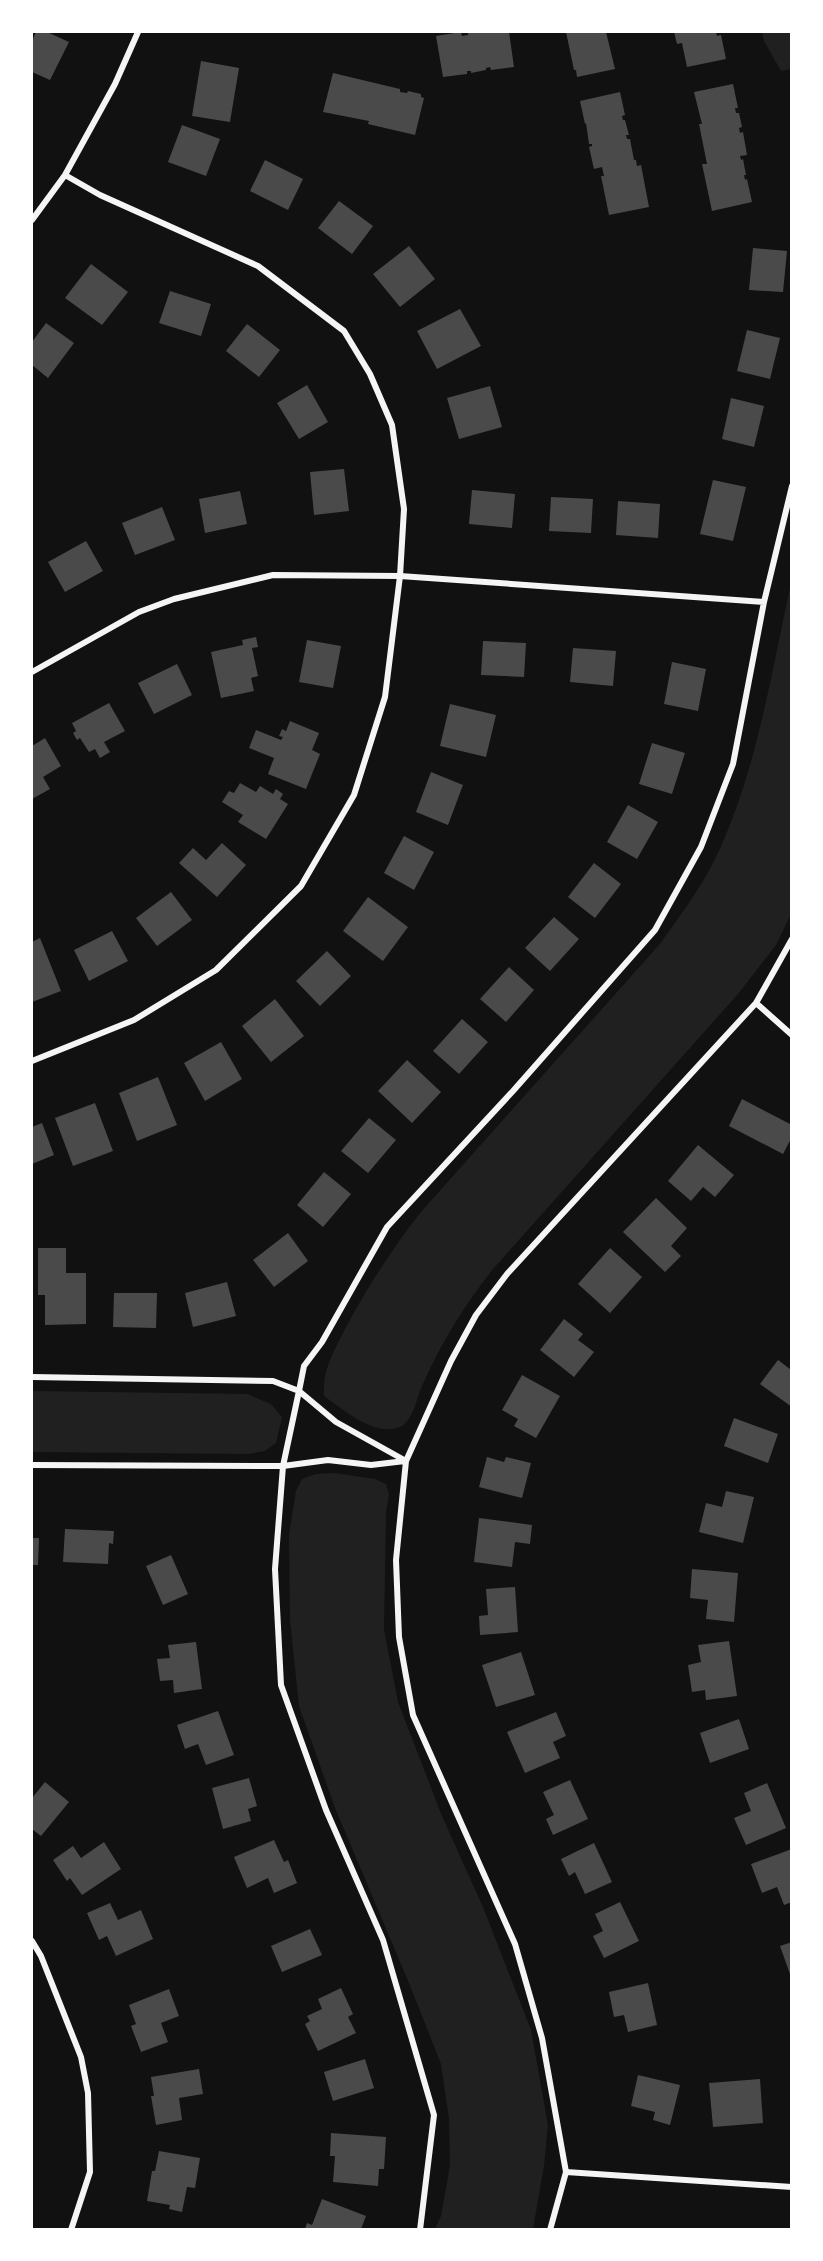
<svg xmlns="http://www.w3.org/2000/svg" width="823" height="2261" font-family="Helvetica,sans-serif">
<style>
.green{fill:#202020}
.building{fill:#4a4a4a}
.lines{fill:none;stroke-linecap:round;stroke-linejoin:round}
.minor{stroke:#f5f5f5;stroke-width:6}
</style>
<rect width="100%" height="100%" fill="#111"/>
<path class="green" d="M762 32H791V69L781 71 764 41Z
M791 583 792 912 776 945 738 994 493 1269C464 1306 441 1343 422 1386 416 1399 413 1424 397 1428 372 1435 344 1410 324 1396 322 1370 335 1349 346 1327 368 1286 392 1249 420 1213L659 945C682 913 707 880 722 844 758 762 772 670 791 583Z
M32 1391 247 1394 271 1404 282 1417 276 1443 265 1451 249 1454 32 1452Z
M334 1473 375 1479 386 1484 389 1494 386 1512 384 1629 398 1702 442 1816 483 1907 531 2030 548 2125 544 2166 533 2229H435L441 2216 450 2165 449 2119 441 2064 409 1983 335 1808 299 1706 290 1620 289 1535 296 1491 302 1479 316 1474Z"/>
<path class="building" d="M36 32H47L69 42 50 80 32 72V41Z
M461 32 462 36 468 35V32H482L483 33 509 32 514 67 491 70 490 67 486 68V70L471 73V71H467V74L443 77 436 36Z
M566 32H606L615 69 577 77 576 70H574Z
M674 32H716L717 36 721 35 726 59 687 67 682 43 677 44Z
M201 61 239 68 230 122 192 116Z
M333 73 400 89V92L407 93 408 91 421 94V97L424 98 415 135 368 124 369 121 323 112Z
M733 84 738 108H735L736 113H739L742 127 739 128 740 133 743 132 747 155 740 156 741 160 743 159 746 175H744L745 180 747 179 752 202 712 211 702 164H707L699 124H702L694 92Z
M620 92 625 115 622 116 623 120H625L629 135H626L627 139H630L634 160H636L637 166 641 165 649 207 609 215 601 176H604L602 167 594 169 589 147 592 146V144H589L586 123 585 124 580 101Z
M182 125 220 139 206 176 168 162Z
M265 160 303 179 288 210 250 191Z
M339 201 373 226 352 254 318 228Z
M409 246 435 279 400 307 373 274Z
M753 248 787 251 783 292 749 290Z
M91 264 128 292 102 325 65 298Z
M170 291 211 304 201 336 159 323Z
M460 309 481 346 437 369 417 331Z
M46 323 74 343 48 378 32 365V342Z
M247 324 280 350 259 377 226 351Z
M747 330 780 338 770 379 737 371Z
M307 385 328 422 299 439 277 403Z
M490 386 502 427 459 439 447 398Z
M731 398 764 406 754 447 722 439Z
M344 469 349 511 314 515 310 472Z
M713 480 746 487 733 541 700 534Z
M472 490 515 494 512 528 469 524Z
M240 491 247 524 205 533 199 499Z
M551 497 593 499 591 533 549 531Z
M618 501 660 504 658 538 616 535Z
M162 507 175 540 135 555 122 523Z
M86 541 103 571 65 592 48 562Z
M256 637 258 647 252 648 258 676 251 678 254 691 221 698 211 652 243 645 242 640Z
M307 640 341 646 333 688 299 682Z
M483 641 526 643 524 677 481 675Z
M573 648 616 651 613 686 570 682Z
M672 662 706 669 698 711 664 704Z
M177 664 192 695 154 714 138 683Z
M109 703 125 731 104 742 110 752 100 758 95 749 89 752 80 738 77 740 73 733 76 731 72 723Z
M450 704 496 715 486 757 440 746Z
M290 721 319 733 312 750 320 754 306 789 268 774 274 758 249 748 256 730 281 740 283 737 279 736 282 729 286 731Z
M45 738 61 766 43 777 50 789 32 799V746Z
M652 743 685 753 672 794 639 784Z
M431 772 463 785 448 825 416 812Z
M240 783 256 792 260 786 273 794 276 789 283 794 280 799 288 804 266 839 238 822 243 815 222 802 229 791 234 793Z
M628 805 658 822 637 859 607 842Z
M404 836 434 852 414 890 384 873Z
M222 843 246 865 217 897 179 863 193 848 206 860Z
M594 863 621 884 595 918 568 897Z
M171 892 192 920 157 946 136 918Z
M368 897 408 927 383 961 343 931Z
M554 917 579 939 550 971 525 948Z
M112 931 128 961 89 981 74 950Z
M40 938 61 991 32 1002V942Z
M327 951 351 976 320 1006 296 981Z
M509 967 534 990 506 1022 480 999Z
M275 999 304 1036 271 1062 242 1026Z
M462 1019 488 1042 459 1074 433 1051Z
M221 1042 242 1079 205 1101 184 1063Z
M407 1060 441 1092 412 1123 378 1091Z
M158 1077 177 1125 137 1141 119 1093Z
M742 1099 792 1125V1137L783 1154 729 1126Z
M95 1103 113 1151 73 1166 55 1118Z
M369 1118 396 1140 368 1173 341 1151Z
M42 1123 54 1155 32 1164V1127Z
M698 1145 734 1175 715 1197 703 1187 691 1201 668 1181Z
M324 1172 351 1194 323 1227 297 1205Z
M656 1198 687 1228 671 1246 681 1256 665 1272 623 1232Z
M288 1233 308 1261 274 1287 253 1260Z
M38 1248H66V1273H86V1324L45 1325V1295H38Z
M610 1248 642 1277 610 1313 578 1284Z
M227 1282 236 1316 193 1327 185 1293Z
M114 1293H157L156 1328 113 1327Z
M564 1319 583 1334 578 1340 594 1352 574 1377 540 1350Z
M778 1360 790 1369 792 1367V1407L760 1384Z
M522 1375 560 1396 536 1438 514 1426 518 1419 502 1410Z
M734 1418 778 1434 768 1463 724 1446Z
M487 1457 504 1462 506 1457 531 1463 522 1498 479 1487Z
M726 1491 754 1497 743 1543 699 1532 706 1503 722 1507Z
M479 1518 532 1525 530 1544 515 1542 512 1567 474 1562Z
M65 1529 114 1531 113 1544 109 1543 108 1564 63 1562Z
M32 1538H39L38 1565H32Z
M171 1555 188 1594 163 1605 146 1566Z
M692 1569 738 1573 734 1622 706 1619 708 1600 690 1598Z
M515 1587 518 1632 480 1635 479 1616 488 1615 486 1589Z
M729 1641 737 1696 706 1700 705 1690 692 1692 688 1665 701 1662 698 1645Z
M196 1642 202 1689 174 1693 173 1680 160 1681 157 1659 170 1658 168 1645Z
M521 1652 535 1695 496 1707 482 1665Z
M218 1711 234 1755 206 1765 198 1744 185 1749 177 1725Z
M556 1712 566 1736 553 1742 560 1758 525 1773 507 1732Z
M739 1719 749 1749 710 1763 700 1733Z
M249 1778 257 1806 248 1809 251 1821 223 1829 212 1788Z
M570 1780 588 1819 553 1835 546 1819 554 1815 543 1792Z
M45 1782 69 1802 41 1836 32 1829V1798Z
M767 1783 786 1828 746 1845 734 1818 751 1811 744 1793Z
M274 1840 284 1862 288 1860 297 1883 274 1893 268 1878 247 1888 234 1857Z
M104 1842 121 1869 82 1895 70 1878 67 1881 53 1860 73 1846 81 1858Z
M594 1843 612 1882 585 1894 575 1872 569 1876 561 1859Z
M792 1849V1902L784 1905 777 1887 762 1893 751 1864Z
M620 1902 639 1941 604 1958 593 1936 603 1931 595 1914Z
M110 1903 118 1920 141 1910 153 1939 116 1956 107 1936 99 1940 87 1913Z
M310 1929 322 1955 282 1972 271 1946Z
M792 1942V1977H791L780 1946Z
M648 1983 657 2025 628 2032 624 2015 614 2017 609 1992Z
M341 1988 353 2014 348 2017 356 2033 318 2051 305 2024 310 2021 307 2016 322 2009 318 1999Z
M169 1989 179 2016 161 2023 168 2042 141 2052 131 2026 136 2024 129 2005Z
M365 2059 374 2088 333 2101 324 2072Z
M199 2069 203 2094 179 2098 182 2120 156 2125 151 2096H154L151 2077Z
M638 2075 680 2085 670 2125 653 2120 655 2112 631 2106Z
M760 2079 763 2123 713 2127 709 2083Z
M331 2133 386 2137 384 2169H379L378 2186 333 2182 335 2156H330Z
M159 2151 200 2158 195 2188 187 2187 182 2212 169 2209 170 2205 147 2201 152 2171H155Z
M322 2199 366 2216 361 2229H305L307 2223 312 2225Z"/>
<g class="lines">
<path class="minor" d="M32 220 65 175 115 84 138 32
M32 672 139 612 174 599 273 575 400 576 764 602
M756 1003 792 1035
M32 1061 134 1020 216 970 301 886 354 795 385 697 400 576 404 509 392 425 370 374 344 331 258 266 100 195 65 175
M32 1377 273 1381 299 1391 336 1422 406 1461
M32 1465 283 1466 328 1460 371 1465 405 1461
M32 1941 41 1956 81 2057 88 2093 90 2172 71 2230
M566 2172 792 2187
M420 2230 434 2115 383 1940 326 1810 281 1685 275 1569 283 1466 299 1391 304 1366 322 1342 387 1227 513 1091 655 930 701 847 733 764 764 602 792 486
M550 2230 566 2172 542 2038 515 1944 413 1715 399 1637 396 1560 406 1461 451 1361 476 1315 507 1274 756 1003 792 939"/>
</g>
<rect width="823" height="2261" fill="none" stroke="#ffffff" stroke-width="66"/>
</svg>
